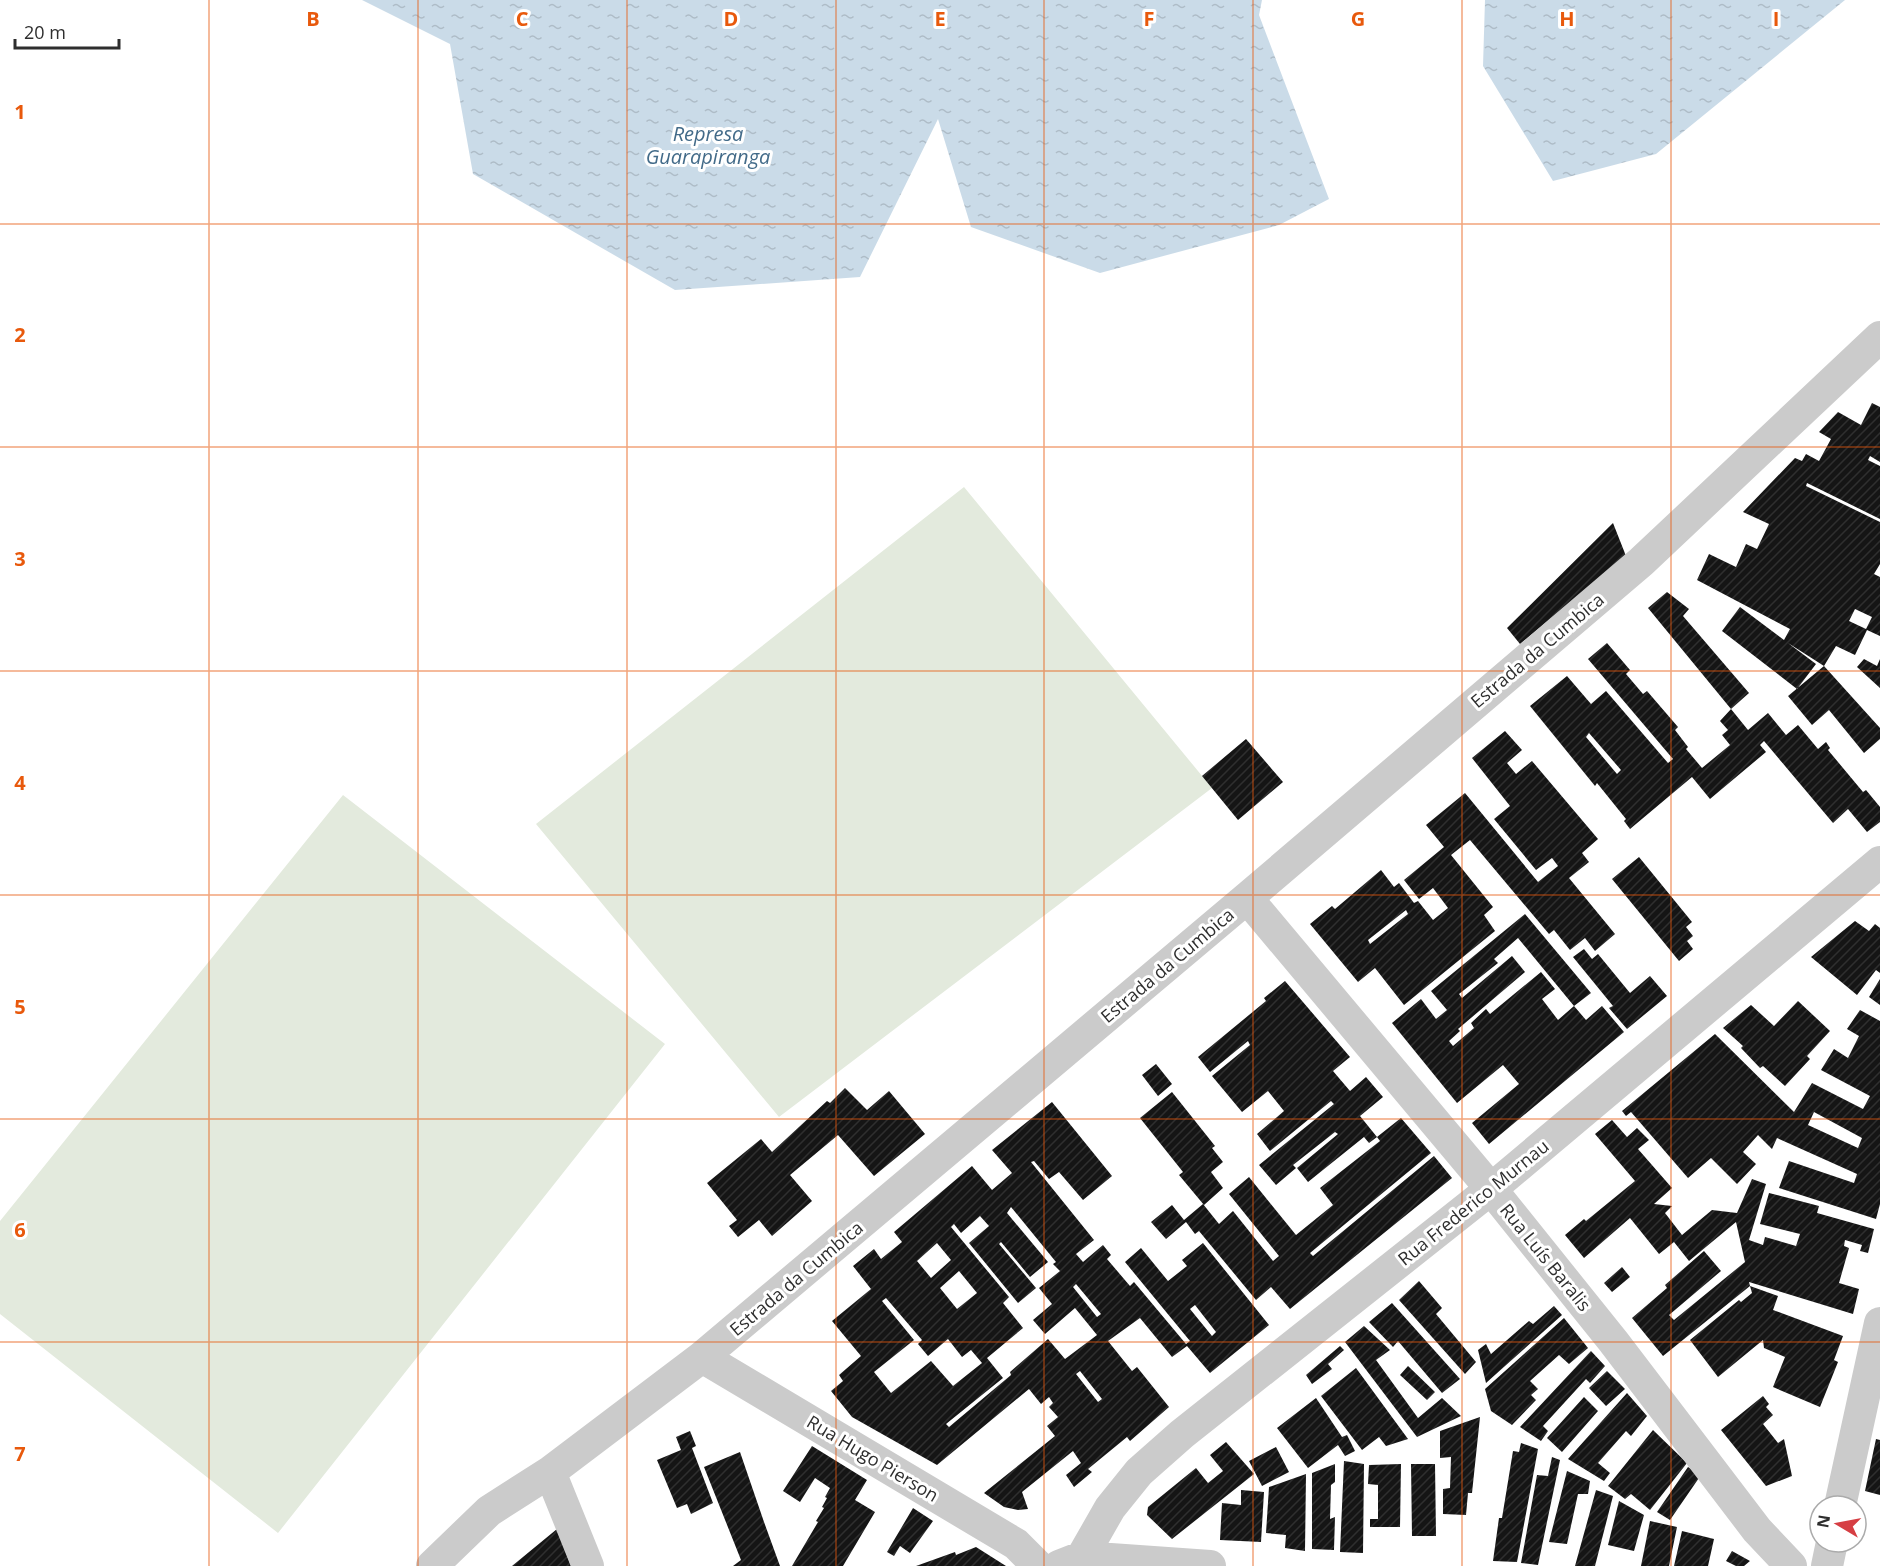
<svg xmlns="http://www.w3.org/2000/svg" width="1880" height="1566" font-family="'Open Sans',sans-serif">
<style>
.pitch{fill:#e3eadd}
.water{fill:url(#water-ripples)}
.building{fill:url(#building-hatch);fill-rule:evenodd}
.lines{fill:none;stroke-linecap:round;stroke-linejoin:round}
.minor{stroke:#cbcbcb;stroke-width:32}
.grid{fill:none;stroke:#e8590c;stroke-width:1.5;stroke-opacity:0.55}
.labels{text-anchor:middle;dominant-baseline:central;stroke-width:6;stroke-linejoin:round;paint-order:stroke}
.street-label{font-size:18px;fill:#2e2e2e;stroke:#fff}
.water-label{font-size:20px;font-style:italic;fill:#436b89;stroke:#fff}
.grid-label{font-size:20px;text-anchor:middle;font-weight:bold;fill:#e8590c;stroke:#fff;stroke-width:6;stroke-linejoin:round;paint-order:stroke}
</style>
<defs>
<pattern id="water-ripples" width="26" height="14" patternUnits="userSpaceOnUse" patternTransform="scale(1.5)"><rect width="26" height="14" fill="#cadbe8"/><path d="M2 4q2-2 4 0t4 0M15 11q2-2 4 0t4 0" fill="none" stroke="#aebcc7"/></pattern>
<pattern id="building-hatch" width="6" height="6" patternUnits="userSpaceOnUse" patternTransform="scale(1.5)"><rect width="6" height="6" fill="#151515"/><path d="M-1 1l2-2M0 6l6-6M5 7l2-2" fill="none" stroke="#2f2f2f"/></pattern>
</defs>
<rect width="100%" height="100%" fill="#fff"/>
<path class="pitch" d="M964 487 1212 788 779 1117 536 824Z
M343 795 665 1044 278 1533 0 1314V1221Z"/>
<path class="water" d="M362 0H1262L1259 15 1329 199 1279 225 1100 273 971 227 938 119 860 277 675 290 473 174 450 44Z
M1485 0H1845L1656 154 1553 181 1483 66Z"/>
<path class="building" d="M1872 403 1880 407V462L1870 456 1868 460 1880 466V519L1807 483 1806 486 1880 522V564L1874 574 1880 577V636L1867 630 1855 655 1836 646 1824 666 1788 643 1816 664 1797 689 1722 631 1740 607 1784 640 1790 629 1697 580 1709 554 1736 567 1746 544 1757 549 1769 524 1743 512 1795 458 1802 461 1806 454 1819 461 1831 439 1819 432 1838 412 1861 425ZM1855 609 1872 617 1866 629 1849 621Z
M1613 523 1626 556 1520 644 1507 628Z
M1667 592 1689 609 1683 616 1749 693 1731 709 1748 730 1768 713 1786 735 1798 725 1818 749 1826 742 1830 748 1828 750 1863 792 1866 790 1880 807V822L1867 832 1848 809 1833 823 1764 741 1760 745 1766 752 1710 799 1692 777 1630 829 1624 821 1626 819 1597 783 1595 786 1530 706 1567 676 1591 704 1606 691 1668 763 1673 759 1588 659 1607 643 1630 670 1626 674 1643 694 1647 691 1678 727 1675 730 1688 747 1686 749 1702 768 1730 745 1722 735 1728 730 1720 721 1731 709 1648 608ZM1589 733 1621 770 1617 774 1586 737Z
M1864 659 1877 666 1880 659V688L1857 667Z
M1824 666 1880 728V739L1864 753 1829 710 1812 725 1788 696Z
M1505 731 1522 750 1507 763 1516 774 1532 761 1598 839 1582 853 1589 862 1569 878 1615 934 1595 951 1585 938 1570 950 1554 930 1549 934 1470 840 1451 855 1493 907 1484 915 1495 931 1404 1005 1375 968 1358 982 1310 924 1332 906 1335 909 1381 870 1394 887 1399 883 1414 903 1418 901 1433 920 1448 908 1433 888 1419 899 1404 880 1444 847 1426 825 1465 793 1538 882 1558 866 1552 858 1536 870 1494 819 1510 806 1472 758ZM1406 910 1408 914 1370 944 1368 940Z
M1246 739 1283 782 1238 820 1202 776Z
M1639 857 1692 922 1686 927 1693 936 1687 941 1693 949 1679 961 1612 879Z
M1525 914 1591 993 1574 1006 1586 1020 1602 1006 1624 1032 1489 1144 1472 1123 1519 1084 1503 1065 1457 1103 1392 1023 1421 999 1436 1019 1447 1010 1431 991ZM1518 938 1574 1006 1558 1020 1542 999 1555 989 1541 972 1490 1014 1486 1009 1471 1023 1474 1028 1453 1046 1449 1041 1460 1031 1458 1029 1525 972 1512 956 1462 998 1459 994 1498 963 1494 959Z
M1855 921 1869 931 1875 924 1880 928V973L1876 970 1857 995 1811 957Z
M1584 949 1592 959 1598 954 1630 993 1650 976 1667 996 1627 1029 1609 1008 1613 1006 1573 957Z
M1880 979V1005L1869 997Z
M1285 981 1350 1057 1333 1071 1350 1091 1366 1077 1383 1097 1360 1116 1377 1137 1401 1118 1431 1153 1310 1253 1313 1256 1434 1156 1452 1178 1290 1309 1271 1287 1256 1300 1199 1231 1195 1234 1186 1222 1166 1239 1151 1222 1172 1205 1184 1220 1203 1204 1219 1224 1233 1211 1273 1261 1279 1256 1229 1194 1249 1177 1296 1235 1333 1205 1320 1188 1380 1141 1377 1137 1369 1143 1364 1137 1308 1182 1297 1168 1338 1134 1335 1132 1293 1165 1296 1168 1276 1185 1259 1165 1334 1104 1331 1101 1270 1151 1257 1134 1284 1111 1268 1091 1242 1112 1212 1076 1250 1045 1248 1041 1210 1072 1198 1057 1266 1001 1264 998Z
M1798 1001 1830 1031 1807 1056 1810 1059 1785 1086 1763 1066 1760 1068 1741 1048 1743 1046 1723 1028 1751 1005 1774 1026Z
M1860 1010 1880 1021V1204L1876 1219 1779 1188 1789 1161 1854 1183 1857 1174 1777 1138 1772 1149 1758 1135 1743 1152 1756 1164 1737 1184 1711 1158 1688 1178 1631 1112 1626 1116 1622 1111 1715 1034 1794 1112 1812 1083 1863 1109 1870 1096 1821 1070 1834 1049 1848 1058 1859 1036 1847 1029ZM1814 1112 1862 1138 1858 1148 1808 1125Z
M1156 1064 1172 1084 1158 1096 1142 1075Z
M845 1088 867 1110 889 1091 925 1134 874 1176 838 1135 790 1175 812 1201 772 1236 759 1220 738 1237 729 1226 737 1220 707 1183 761 1139 772 1152 827 1101 830 1103Z
M1172 1092 1215 1146 1212 1148 1223 1162 1211 1172 1223 1188 1204 1205 1179 1175 1183 1172 1140 1118Z
M1052 1102 1112 1176 1083 1200 1059 1172 1049 1179 1034 1161 1031 1162 1094 1240 1076 1254 1083 1262 1103 1245 1111 1255 1107 1259 1130 1286 1134 1282 1186 1344 1190 1341 1125 1262 1141 1248 1168 1281 1187 1266 1182 1260 1203 1243 1269 1325 1210 1373 1187 1346 1172 1357 1140 1318 1108 1341 1132 1371 1137 1367 1169 1407 1130 1441 1127 1437 1088 1469 1092 1472 1074 1487 1066 1475 1081 1463 1073 1451 1022 1492 1028 1509 1018 1510 1004 1507 984 1493 1055 1436 1047 1426 1058 1417 1049 1407 1053 1403 1049 1397 1041 1404 1029 1389 937 1465 852 1417 831 1391 843 1381 839 1375 861 1356 832 1321 871 1289 853 1266 874 1249 881 1259 902 1242 894 1232 972 1166 992 1190 1012 1173 992 1150ZM1011 1207 1056 1262 1053 1264 1060 1271 1039 1288 1052 1304 1033 1320 1045 1334 1075 1308 1097 1335 1065 1359 1048 1339 1010 1372 1011 1375 949 1427 946 1424 1003 1378 987 1358 1023 1328 1003 1303 1009 1297 951 1227 954 1224 961 1233 980 1216 989 1226 969 1243 1018 1303 1036 1288 999 1244 1001 1242 1030 1277 1048 1262 1007 1213ZM937 1243 951 1260 931 1278 917 1261ZM959 1271 977 1293 957 1309 940 1288ZM1076 1284 1101 1314 1097 1317 1073 1287ZM886 1298 922 1340 918 1344 928 1356 948 1339 962 1357 971 1350 982 1363 953 1386 931 1361 891 1393 874 1372 914 1340 882 1301ZM1195 1305 1216 1332 1212 1336 1190 1309ZM1080 1371 1102 1399 1098 1402 1076 1374Z
M1612 1120 1627 1137 1637 1128 1649 1140 1638 1149 1672 1188 1654 1204 1672 1206 1665 1213 1682 1235 1712 1210 1737 1213 1752 1179 1766 1184 1749 1240 1763 1245 1765 1237 1796 1246 1800 1234 1760 1224 1769 1193 1819 1206 1817 1213 1874 1229 1868 1253 1860 1251 1862 1245 1845 1240 1844 1246 1849 1248 1839 1283 1859 1289 1853 1314 1749 1282 1750 1286 1663 1356 1632 1318 1667 1288 1665 1285 1704 1251 1721 1271 1669 1315 1674 1320 1745 1262 1736 1222 1689 1261 1674 1242 1659 1254 1630 1218 1584 1258 1565 1235 1584 1219 1586 1221 1635 1181 1595 1134Z
M1622 1267 1630 1277 1612 1292 1604 1283Z
M1419 1281 1442 1308 1436 1314 1476 1362 1465 1374 1399 1300Z
M1750 1286 1778 1296 1773 1310 1843 1336 1834 1360 1838 1362 1820 1407 1773 1387 1785 1357 1764 1348 1763 1340 1718 1377 1690 1340 1739 1300 1741 1302 1752 1293Z
M1392 1303 1460 1379 1442 1393 1398 1341 1393 1347 1369 1322Z
M1554 1306 1562 1315 1486 1383 1478 1350 1486 1344 1491 1354 1529 1321 1533 1324Z
M1564 1318 1588 1348 1569 1364 1559 1355 1530 1381 1538 1389 1531 1395 1536 1400 1512 1425 1491 1411 1485 1389Z
M1364 1326 1390 1350 1376 1360 1418 1418 1442 1398 1461 1416 1417 1437 1345 1342Z
M1340 1346 1344 1350 1328 1364 1332 1369 1312 1384 1306 1375Z
M1591 1351 1605 1366 1590 1383 1586 1379 1543 1426 1548 1431 1541 1441 1520 1427Z
M1408 1366 1435 1392 1427 1400 1400 1375Z
M1356 1368 1408 1439 1386 1446 1379 1437 1362 1450 1321 1396Z
M1607 1371 1625 1389 1606 1406 1589 1388Z
M1627 1393 1647 1416 1631 1436 1626 1431 1598 1463 1610 1473 1604 1481 1568 1459Z
M1763 1396 1769 1404 1766 1407 1773 1415 1763 1424 1778 1443 1784 1439 1792 1476 1766 1486 1721 1430Z
M1584 1397 1598 1411 1562 1452 1547 1438Z
M1316 1398 1342 1437 1347 1435 1355 1451 1345 1456 1338 1445 1308 1468 1277 1428Z
M1480 1417 1472 1493H1468L1466 1515 1443 1514V1489L1450 1488 1451 1457 1440 1458V1431Z
M1653 1430 1687 1463 1650 1510 1631 1494 1625 1499 1608 1486Z
M690 1431 696 1446 692 1448 713 1503 691 1514 687 1504 677 1508 657 1460 681 1450 676 1437Z
M1876 1439 1880 1440V1495L1865 1491Z
M1226 1442 1254 1474 1172 1539 1147 1515 1148 1507 1196 1468 1208 1483 1223 1471 1210 1455Z
M1521 1443 1538 1449 1517 1562 1493 1561 1499 1518H1502L1513 1451 1519 1452Z
M812 1446 867 1480 855 1500 875 1512 843 1566H792L818 1522 816 1521 824 1508 822 1507 827 1498 825 1497 830 1488 815 1478 800 1502 783 1491Z
M1276 1447 1289 1472 1262 1486 1249 1461Z
M740 1452 764 1522 780 1566H733L741 1560 704 1467Z
M1552 1457 1560 1460 1538 1565 1521 1563 1537 1475 1548 1476Z
M1344 1461 1364 1464 1363 1553 1340 1552Z
M1335 1464V1482L1331 1485 1330 1519 1335 1517 1334 1550 1312 1549V1473Z
M1401 1464 1400 1527H1370V1519H1378V1485L1368 1484 1369 1465Z
M1411 1464H1435L1436 1536H1412Z
M1688 1467 1701 1475 1670 1520 1657 1512Z
M1567 1471 1590 1481 1588 1494H1578L1567 1544 1549 1542Z
M1306 1474 1305 1551 1285 1548 1286 1535 1266 1533 1269 1487Z
M1241 1490 1264 1492 1261 1542 1220 1540 1222 1503 1241 1505Z
M1596 1490 1613 1496 1595 1566H1575Z
M1619 1501 1644 1515 1634 1551 1608 1545Z
M913 1508 933 1521 910 1553 900 1546 894 1556 887 1552Z
M1650 1521 1677 1527 1669 1566H1641Z
M557 1529 571 1566H512Z
M1682 1531 1714 1539 1708 1566H1674Z
M976 1547 1006 1566H916L955 1552 956 1555Z
M1732 1551 1750 1561 1744 1566H1736L1726 1561Z"/>
<g class="lines">
<path class="minor" d="M1247 898 1491 1189 1613 1341 1757 1530 1791 1566
M702 1357 1016 1544 1038 1566
M550 1472 588 1566
M1840 1506 1880 1323
M1082 1557 1110 1508 1139 1472 1182 1434 1491 1189 1880 862
M432 1566 489 1511 550 1472 702 1357 1247 898 1641 562 1880 337
M1059 1566 1082 1557 1210 1566
M1827 1566 1832 1542"/>
</g>
<path class="grid" d="M209 0V1566M418 0V1566M627 0V1566M836 0V1566M1044 0V1566M1253 0V1566M1462 0V1566M1671 0V1566M0 224H1880M0 447H1880M0 671H1880M0 895H1880M0 1119H1880M0 1342H1880"/>
<g class="labels">
<g class="street-label">
<text transform="translate(1537 650) rotate(-40)">Estrada da Cumbica</text>
<text transform="translate(1167 965) rotate(-40)">Estrada da Cumbica</text>
<text transform="translate(1473 1202) rotate(-39)">Rua Frederico Murnau</text>
<text transform="translate(1546 1257) rotate(51)">Rua Luís Baralis</text>
<text transform="translate(796 1278) rotate(-40)">Estrada da Cumbica</text>
<text transform="translate(873 1458) rotate(31)">Rua Hugo Pierson</text>
</g>
<g class="water-label">
<text x="708" y="133">Represa<tspan x="708" dy="23">Guarapiranga</tspan></text>
</g>
</g>
<g class="grid-label">
<text x="313" y="26">B</text>
<text x="522" y="26">C</text>
<text x="731" y="26">D</text>
<text x="940" y="26">E</text>
<text x="1149" y="26">F</text>
<text x="1358" y="26">G</text>
<text x="1567" y="26">H</text>
<text x="1776" y="26">I</text>
<text x="20" y="119">1</text>
<text x="20" y="342">2</text>
<text x="20" y="566">3</text>
<text x="20" y="790">4</text>
<text x="20" y="1014">5</text>
<text x="20" y="1237">6</text>
<text x="20" y="1461">7</text>
</g>
<g transform="translate(1838 1524) rotate(280)"><circle r="28" fill="#ffffff" stroke="#ababab" stroke-width="1.5"/>
<path d="M0-4.5L10 22L0 15L-10 22Z" fill="#d63e43"/>
<text y="-9" font-size="16" font-weight="bold" text-anchor="middle" fill="#2e2e2e">N</text>
</g>
<path d="M15 39v9h104v-9" fill="none" stroke="#2e2e2e" stroke-width="3"/>
<text x="24" y="39" font-size="18" fill="#2e2e2e" stroke="#ffffff" stroke-width="4.5" paint-order="stroke">20 m</text>
</svg>
